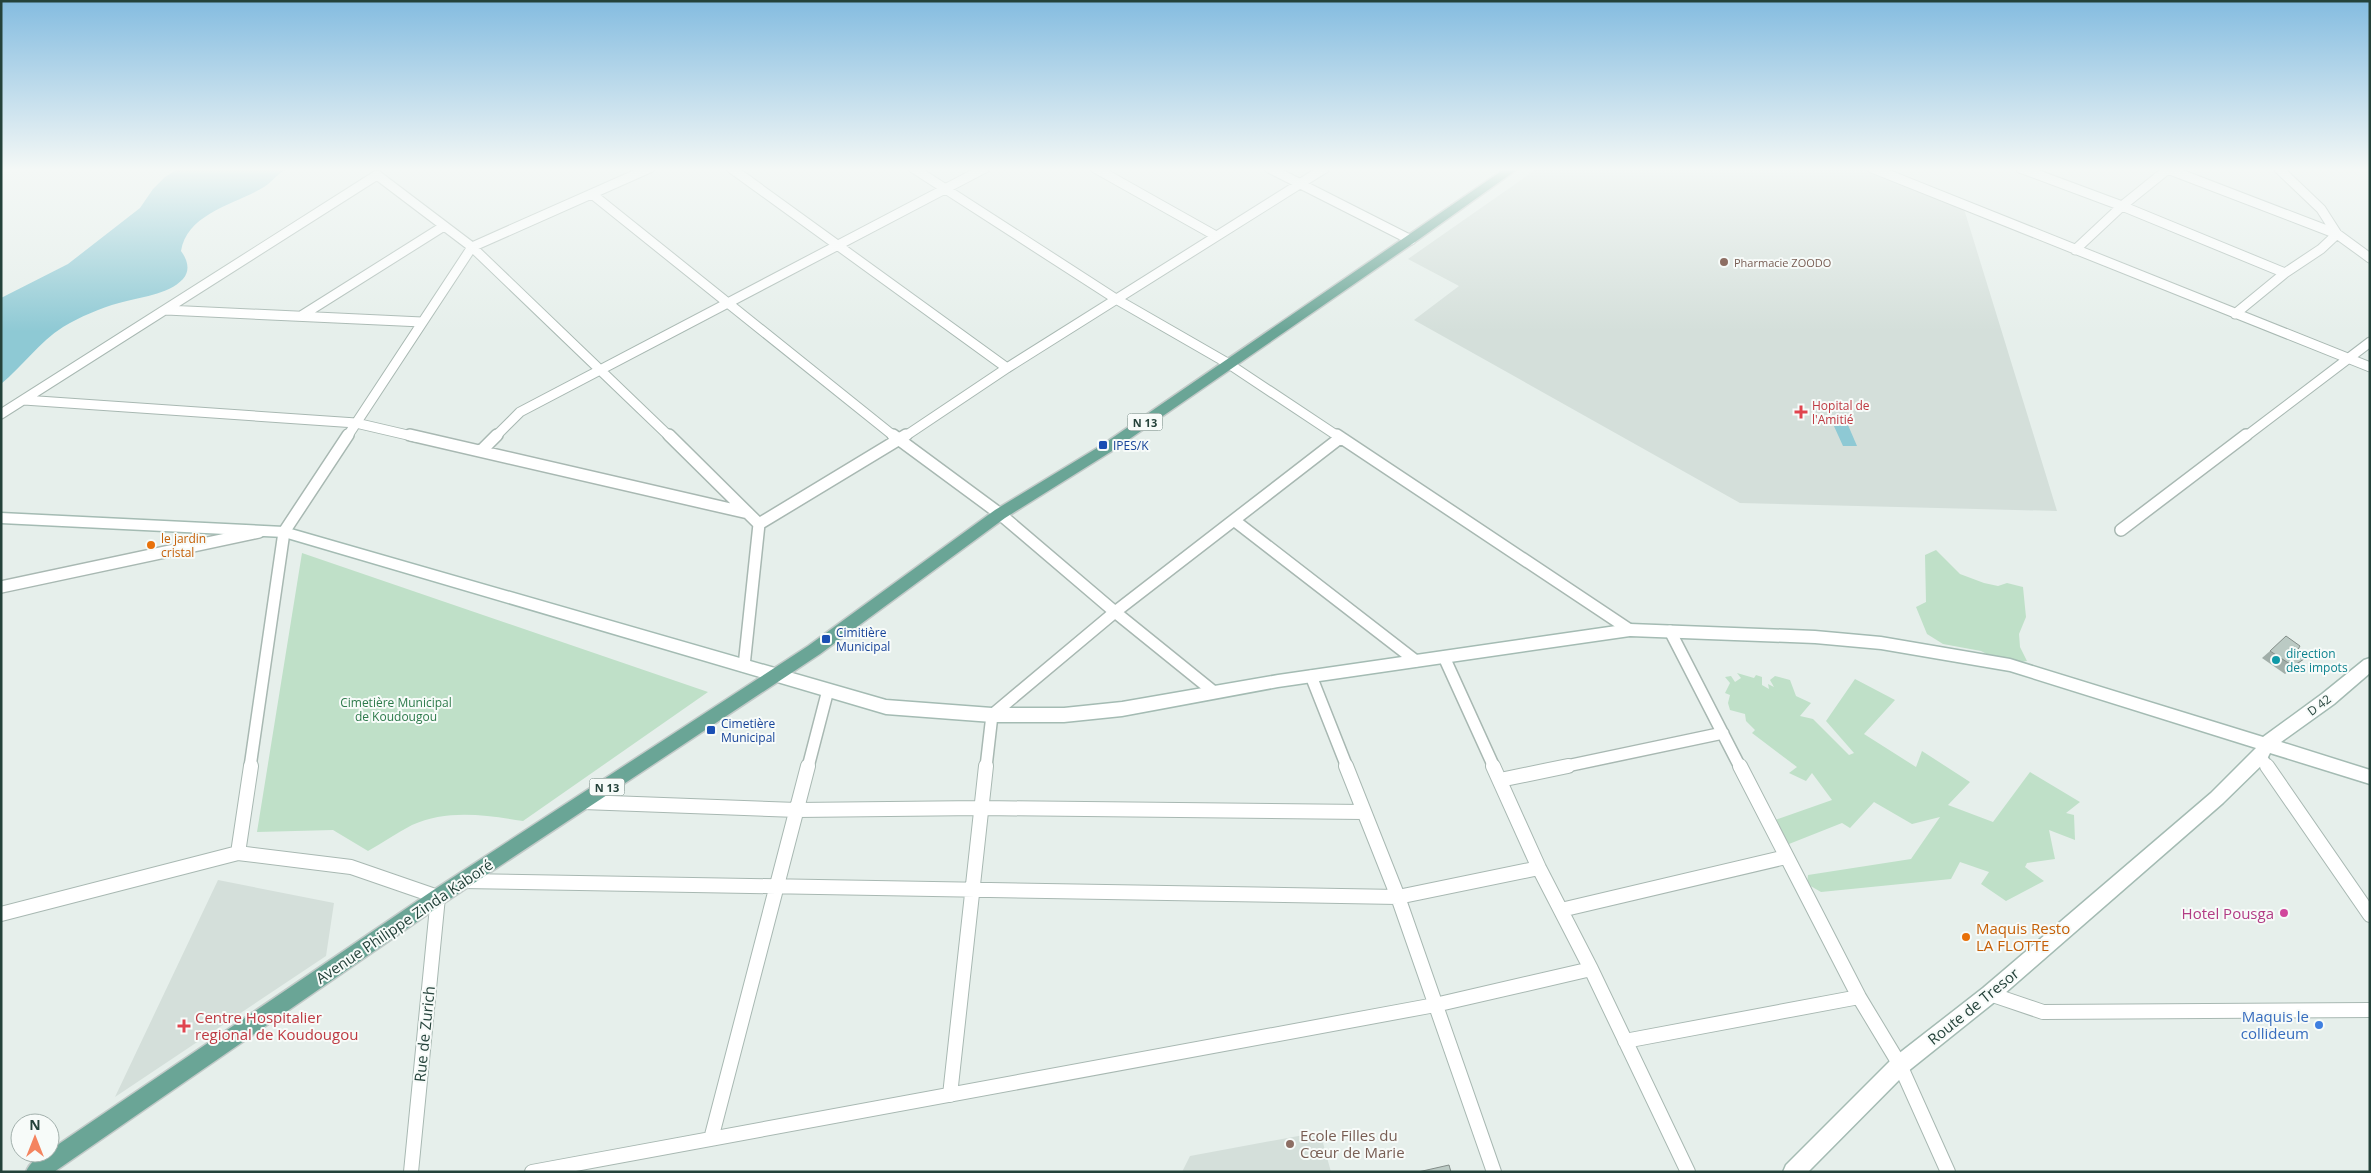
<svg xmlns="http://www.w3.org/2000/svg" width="2371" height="1173" font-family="'Open Sans',sans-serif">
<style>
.built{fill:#d4dfda}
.green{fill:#bfe0c8}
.water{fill:#8ec9d4}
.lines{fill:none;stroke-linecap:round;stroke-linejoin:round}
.street-far2-casing{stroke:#a8b8b2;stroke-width:11}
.street-far1-casing{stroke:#a8b8b2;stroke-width:14}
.street-casing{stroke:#a8b8b2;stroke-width:16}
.secondary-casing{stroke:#a4bbb3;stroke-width:3}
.primary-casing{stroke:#c2cac8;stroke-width:3}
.street-far2{stroke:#fff;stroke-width:9}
.street-far1{stroke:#fff;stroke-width:11}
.street{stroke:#fff;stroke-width:14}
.secondary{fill:#fff;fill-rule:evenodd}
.primary{fill:#6aa596;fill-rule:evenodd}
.wall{fill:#a1aea9}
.shaded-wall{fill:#838d89}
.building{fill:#bbcac4;stroke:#838d89}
.education-dot{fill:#8d6e63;stroke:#f7fbf9;stroke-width:2}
.health-dot{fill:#e0444e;stroke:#f7fbf9;stroke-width:2}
.transit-dot{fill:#1a4fb4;stroke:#f7fbf9;stroke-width:2}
.food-dot{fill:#e8710a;stroke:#f7fbf9;stroke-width:2}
.culture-dot{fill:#0f9aa8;stroke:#f7fbf9;stroke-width:2}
.hotel-dot{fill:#d1479c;stroke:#f7fbf9;stroke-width:2}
.shop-dot{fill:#3f7fe0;stroke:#f7fbf9;stroke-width:2}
.labels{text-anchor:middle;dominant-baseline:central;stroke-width:4;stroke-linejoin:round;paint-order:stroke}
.far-education-label{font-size:11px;fill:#785e54;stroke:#f7fbf9;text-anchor:start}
.shield{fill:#f7fbf9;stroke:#637a73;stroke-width:1}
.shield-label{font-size:11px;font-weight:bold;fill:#24423a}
.health-label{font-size:12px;fill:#be3a42;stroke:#f7fbf9;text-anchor:start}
.transit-label{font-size:12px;fill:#164399;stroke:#f7fbf9;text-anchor:start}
.food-label{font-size:12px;fill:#c56008;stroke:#f7fbf9;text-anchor:start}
.culture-label{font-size:12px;fill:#0d838f;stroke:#f7fbf9;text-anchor:start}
.park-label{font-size:12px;fill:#2d7a4b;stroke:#f7fbf9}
.street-label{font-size:12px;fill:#24423a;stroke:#f7fbf9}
.near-hotel-label{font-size:15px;fill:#b23c85;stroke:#f7fbf9;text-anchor:end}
.near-street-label{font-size:15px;fill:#24423a;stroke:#f7fbf9}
.near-food-label{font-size:15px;fill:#c56008;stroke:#f7fbf9;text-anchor:start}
.near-shop-label{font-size:15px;fill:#366cbe;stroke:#f7fbf9;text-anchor:end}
.near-health-label{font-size:15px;fill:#be3a42;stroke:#f7fbf9;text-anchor:start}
.near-education-label{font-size:15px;fill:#785e54;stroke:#f7fbf9;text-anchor:start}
</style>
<rect width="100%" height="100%" fill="#e6efeb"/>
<path class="built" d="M1538 168H1863L1964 209 2057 511 1740 503 1414 320 1459 286 1408 259Z
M218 880 334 903 326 956 115 1097Z
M1320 1132 1331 1172H1182L1190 1156Z"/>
<path class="green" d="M1936 550 1960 574 1984 583 1998 586 2007 583 2023 587 2026 617 2019 634 2020 647 2027 661 2005 664 1981 651 1943 644 1927 634 1916 607 1926 602 1925 555Z
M302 553 708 692 523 821C486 815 447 809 412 825 397 833 382 843 368 851L333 830 257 832Z
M1737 673 1754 678 1756 675 1762 677V685L1769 689 1768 684 1774 687 1770 680 1775 676 1790 680 1796 696 1811 703 1800 716 1813 719 1849 755 1854 753 1826 721 1855 679 1895 700 1864 734 1916 767 1922 751 1970 782 1948 805 1993 822 2030 772 2080 802 2066 813 2074 815 2075 840 2049 830 2055 859 2027 863 2025 867 2044 881 2006 901 1981 884 1989 872 1960 862 1951 879 1821 892 1807 884 1808 875 1911 859 1940 817 1912 824 1874 802 1850 828 1842 823 1789 844 1775 820 1832 800 1812 773 1806 781 1789 773 1797 767 1752 733 1755 730 1746 721 1745 714 1730 710 1728 703 1730 695 1725 693 1730 683 1725 677 1731 676 1735 682 1741 678Z"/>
<path class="water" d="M179 168H289C279 172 273 181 264 187 236 204 187 213 181 251 187 259 191 270 183 279 168 295 139 297 119 303 100 308 80 317 63 327 39 342 23 366 1 384V298L68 264 140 208 153 189 165 177Z
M1833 424 1848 425 1857 446H1843Z"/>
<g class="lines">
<defs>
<path id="street-far2" d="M731 168 1007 368
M913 168 1116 299 1229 364 1339 437
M1095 168 1216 236
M1269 168 1411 240
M1872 168 2370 367
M2020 168 2122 206 2285 273
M2165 168 2337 234 2370 258
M592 194 895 437
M2075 250 2122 206 2168 169
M166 310 422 322
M2235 314 2285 273 2321 249 2337 234 2321 209 2278 168
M301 316 444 226
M24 400 356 423 416 437
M1 414 377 175 472 247 670 437
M347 437 472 247 650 168
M495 437 520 412 985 168
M904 437 1007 368 1325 168
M2245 437 2370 342"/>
<path id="street-far1" d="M410 435 748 513
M669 435 759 524 744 666
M893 435 1000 514 1115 612 1214 692
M1337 435 1630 630
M481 451 497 435
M1235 521 1416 661
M759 524 906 435
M2121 530 2246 435
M1 587 259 532
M1670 631 1740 767
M1444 657 1494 767
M1311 676 1347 767
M2254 760 2260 756 2268 767
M250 767 284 532 348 435
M808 767 828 690
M986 767 992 715 1115 612 1340 438
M1562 767 1723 733"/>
<path id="street" d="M1346 766 1398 897 1494 1172
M1493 766 1539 868 1591 969 1688 1172
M1740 766 1859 997 1900 1065 1948 1172
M2267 766 2370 915
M1500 780 1568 766
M583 802 797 810 981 808 1364 812
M238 853 251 766
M463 881 1398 897 1539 868
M1561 910 1786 857
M1 914 238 853 351 867 438 897 411 1172
M1990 994 2043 1012 2370 1010
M1625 1041 1859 997
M950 1095 986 766
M711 1139 808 766
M532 1172 1435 1005 1591 969"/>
<path id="secondary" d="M1 513 284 527 886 700 992 708H1064L1122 702 1278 675 1630 624 1815 631 1881 637 2010 659 2263 737 2322 694 2364 660 2370 658V673L2334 704 2281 742 2370 770V784L2270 753 2266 761 2223 803 1997 1000 1907 1072 1808 1172H1783L1786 1165 1893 1058 1983 988 2211 793 2256 748 2010 671 1881 649 1815 643 1630 636 1278 687 1122 716 1064 722H992L886 714 284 537 1 523Z"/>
<path id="primary" d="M1506 168H1519L1415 242 1112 451 1005 518 820 654 444 903 54 1172H26C29 1163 40 1154 50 1153V1150L432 891 808 646 995 510 1102 445Z"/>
</defs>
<use href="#street-far2" class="street-far2-casing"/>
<use href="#street-far1" class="street-far1-casing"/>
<use href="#street" class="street-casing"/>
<use href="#secondary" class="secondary-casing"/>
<use href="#primary" class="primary-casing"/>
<use href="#street-far2" class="street-far2"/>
<use href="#street-far1" class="street-far1"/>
<use href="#street" class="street"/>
<use href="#secondary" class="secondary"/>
<use href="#primary" class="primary"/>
</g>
<path class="wall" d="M2270 651 2296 653 2295 666 2285 674 2262 658Z"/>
<path class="shaded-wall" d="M2304 659 2295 666 2285 674 2293 666Z"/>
<path class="building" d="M2286 636 2300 646 2296 653 2304 659 2293 666 2270 651Z
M1449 1165 1451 1172H1418Z"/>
<linearGradient id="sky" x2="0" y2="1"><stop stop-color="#84bce0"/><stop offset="0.51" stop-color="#f4f8f6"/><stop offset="1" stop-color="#f4f8f6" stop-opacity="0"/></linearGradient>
<rect width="2371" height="332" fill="url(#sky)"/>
<g class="education-dot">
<circle cx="1724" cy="262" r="5"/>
<circle cx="1290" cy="1144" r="5"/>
</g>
<g class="health-dot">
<path d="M1798.5 404.5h5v5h5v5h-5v5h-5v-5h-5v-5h5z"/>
<path d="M181.5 1018.5h5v5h5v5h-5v5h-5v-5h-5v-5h5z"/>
</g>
<g class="transit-dot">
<rect x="1098" y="440" width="10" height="10" rx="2.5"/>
<rect x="821" y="634" width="10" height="10" rx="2.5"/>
<rect x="706" y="725" width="10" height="10" rx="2.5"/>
</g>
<g class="food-dot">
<circle cx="151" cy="545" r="5"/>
<circle cx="1966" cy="937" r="5"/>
</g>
<circle class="culture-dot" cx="2276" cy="660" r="5"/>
<circle class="hotel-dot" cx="2284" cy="913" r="5"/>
<circle class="shop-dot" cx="2319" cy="1025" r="5"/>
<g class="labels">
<g class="far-education-label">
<text x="1734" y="262">Pharmacie ZOODO</text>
</g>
<g class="shield">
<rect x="1127.5" y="413.5" width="35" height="17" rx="4"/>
<rect x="589.5" y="778.5" width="35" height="17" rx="4"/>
</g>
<g class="shield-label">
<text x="1145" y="422">N 13</text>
<text x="607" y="787">N 13</text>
</g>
<g class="health-label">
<text x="1812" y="405">Hopital de<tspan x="1812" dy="14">l'Amitié</tspan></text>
</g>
<g class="transit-label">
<text x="1113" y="445">IPES/K</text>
<text x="836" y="632">Cimitière<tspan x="836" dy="14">Municipal</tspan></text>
<text x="721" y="723">Cimetière<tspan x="721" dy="14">Municipal</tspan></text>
</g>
<g class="food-label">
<text x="161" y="538">le jardin<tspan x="161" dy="14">cristal</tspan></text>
</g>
<g class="culture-label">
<text x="2286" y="653">direction<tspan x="2286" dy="14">des impots</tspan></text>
</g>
<g class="park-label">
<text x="396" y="702">Cimetière Municipal<tspan x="396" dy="14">de Koudougou</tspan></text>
</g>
<g class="street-label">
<text transform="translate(2319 705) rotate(-37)">D 42</text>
</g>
<g class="near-hotel-label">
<text x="2274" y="913">Hotel Pousga</text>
</g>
<g class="near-street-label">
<text transform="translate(404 921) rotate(-34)">Avenue Philippe Zinda Kaboré</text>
<text transform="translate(1973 1006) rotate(-39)">Route de Tresor</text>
<text transform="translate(424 1034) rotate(-84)">Rue de Zurich</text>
</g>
<g class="near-food-label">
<text x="1976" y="928">Maquis Resto<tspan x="1976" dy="17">LA FLOTTE</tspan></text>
</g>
<g class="near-shop-label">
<text x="2309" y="1016">Maquis le<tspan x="2309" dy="17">collideum</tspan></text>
</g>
<g class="near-health-label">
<text x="195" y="1017">Centre Hospitalier<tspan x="195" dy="17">regional de Koudougou</tspan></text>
</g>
<g class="near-education-label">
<text x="1300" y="1135">Ecole Filles du<tspan x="1300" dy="17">Cœur de Marie</tspan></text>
</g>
</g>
<rect width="2371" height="1173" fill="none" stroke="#24423a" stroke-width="5"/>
<g transform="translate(35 1138)"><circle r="24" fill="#f7fbf9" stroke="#a3b1ad"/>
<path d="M0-4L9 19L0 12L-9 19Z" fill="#f4845f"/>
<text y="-8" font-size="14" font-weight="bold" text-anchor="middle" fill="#24423a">N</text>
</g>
</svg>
